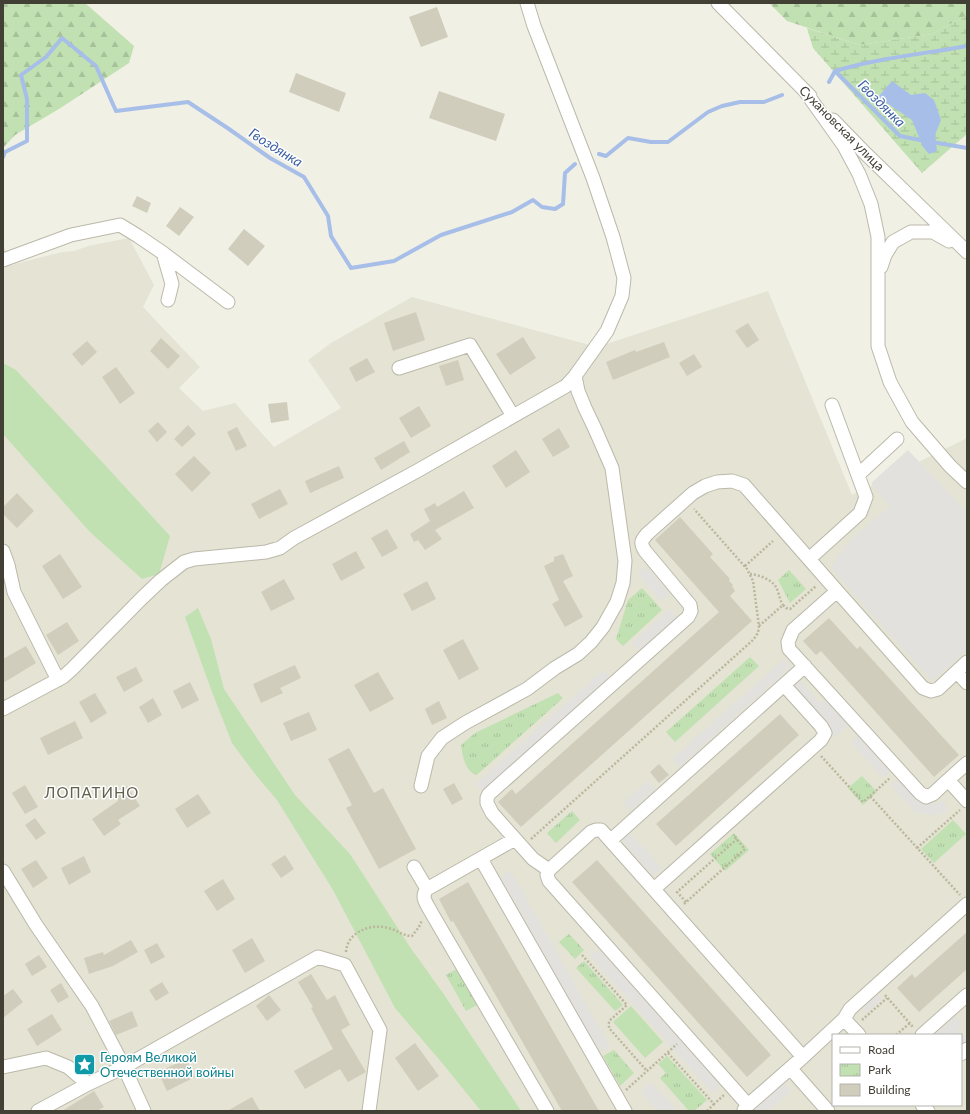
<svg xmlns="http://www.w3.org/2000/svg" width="970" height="1114" font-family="Lato,sans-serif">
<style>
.residential{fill:#e4e3d4;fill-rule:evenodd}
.green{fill:#c1e1b2}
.forest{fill:url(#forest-firs)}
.wetland{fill:url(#wetland-marsh)}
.park{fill:url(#park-tufts)}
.parking{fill:#e2e1dd}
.water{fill:#a7bee8}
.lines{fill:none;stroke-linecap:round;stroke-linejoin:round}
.stream{stroke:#a7bee8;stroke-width:4}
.building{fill:#d1cdbc}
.minor-casing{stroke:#bbb9a9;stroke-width:15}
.path{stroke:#bbb79c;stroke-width:2.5;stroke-dasharray:2 2;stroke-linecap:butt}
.minor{stroke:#fff;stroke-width:13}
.labels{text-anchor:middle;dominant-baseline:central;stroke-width:3;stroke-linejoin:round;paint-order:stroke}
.street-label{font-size:13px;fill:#424035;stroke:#fff}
.culture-label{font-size:13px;fill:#0d838f;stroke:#fff;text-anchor:start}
.water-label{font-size:14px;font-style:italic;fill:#3a5ea2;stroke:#fff}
.quarter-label{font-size:15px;letter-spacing:1px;fill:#64604e;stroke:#fff}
</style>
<defs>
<pattern id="forest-firs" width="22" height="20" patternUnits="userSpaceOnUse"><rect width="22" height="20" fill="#c1e1b2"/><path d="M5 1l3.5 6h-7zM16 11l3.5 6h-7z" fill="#a7c29a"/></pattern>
<pattern id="wetland-marsh" width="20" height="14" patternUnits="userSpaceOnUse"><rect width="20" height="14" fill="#c1e1b2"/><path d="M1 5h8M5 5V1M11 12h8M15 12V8" fill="none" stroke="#a7c29a"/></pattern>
<pattern id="park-tufts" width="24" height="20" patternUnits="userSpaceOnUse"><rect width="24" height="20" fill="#c1e1b2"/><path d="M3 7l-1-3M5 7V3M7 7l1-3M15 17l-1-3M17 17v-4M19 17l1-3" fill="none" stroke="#a7c29a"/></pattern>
</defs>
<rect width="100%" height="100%" fill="#f1f0e5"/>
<path class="residential" d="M129 238 154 285 143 307 200 367 179 388 203 411 235 403 274 447 341 408 308 360 331 343 412 297 597 347 768 291 852 495 967 438V1111H3V244L11 265 62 252 74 251 88 246ZM833 1035H961V1105H833Z"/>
<path class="green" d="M3 363 16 370 104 464 170 536 159 574 142 579 90 532 3 434Z
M198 608 211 639 224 689 295 795 350 854 410 947 445 996 521 1111H481L443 1064 395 1008 333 890 277 800 255 774 232 743 212 692 185 617Z
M631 1006 663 1042 645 1058 613 1022Z"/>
<path class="forest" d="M3 3H85L134 46 129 63 59 109 15 135 3 148Z
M769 3H967V15L932 34 860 45 787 21Z"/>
<path class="wetland" d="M967 15V134L922 173 813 48 807 28 860 45 932 34Z"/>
<path class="park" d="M789 570 806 589 790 603 778 580Z
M642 588 662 610 623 646 616 639 628 600Z
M750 657 759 666 675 742 666 732Z
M558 693 563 698 479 773 476 775C464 769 463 757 461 745L475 733Z
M862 776 877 792 863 805 848 788Z
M572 811 580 820 556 843 547 833Z
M953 820 966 834 934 863 921 849Z
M734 833 749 850 725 871 710 854Z
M569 934 584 950 575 959 559 942Z
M584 961 623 1005 615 1011 576 968Z
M458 968 479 1004 466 1011 446 975Z
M614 1050 634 1073 620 1086 603 1056Z
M667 1056 707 1100 694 1111H689L660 1078 666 1073 658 1064Z"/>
<path class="parking" d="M908 450 967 512V650L932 681 831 568 848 542 890 506 871 483Z
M646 567 670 593 661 601 638 574Z
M670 609 677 617 639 651 632 643Z
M784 659 791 667 679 767 672 759Z
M603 670 610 678 483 792 476 784Z
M797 678 820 703 827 697 850 724 835 737 789 685Z
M859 734 892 770 883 778 851 742Z
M899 778 921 802 931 804 944 801 948 811 940 814 931 815 919 813 913 810 891 785Z
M648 781 655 789 630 812 623 803Z
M630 833 662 868 653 876 622 840Z
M511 871 610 1047 599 1052 501 877Z
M599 949 721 1085 713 1093 590 956Z
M875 992 882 1000 867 1013 860 1005Z
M955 1016 963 1024 957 1029 967 1040 961 1045V1035H934Z
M651 1082 678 1111H658L641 1091Z
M783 1083 791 1091 769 1111H753Z"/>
<path class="water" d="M892 81 911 95 925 93 934 100 941 120 935 135 937 151 929 154 923 147 912 120 878 97Z"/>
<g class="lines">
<path class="stream" d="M835 71C878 58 923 54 967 46
M829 82 835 71 900 136 925 141
M932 142 967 148
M599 154 606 156 628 138 651 142H668L708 112 722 106 740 102H764L782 95
M3 157 5 152 27 141V99L21 75 46 57 62 38 96 66 116 111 188 102 229 129 270 158 304 177 328 216 331 236 351 268 394 261 441 235 512 212 533 200 542 207 555 209 563 204 565 173 575 164"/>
</g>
<path class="building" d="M437 7 448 37 421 47 409 17Z
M296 73 346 93 339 112 289 92Z
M439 91 505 114 496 141 429 118Z
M137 196 151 203 147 213 132 206Z
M180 207 194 217 179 236 166 226Z
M244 229 265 246 248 266 228 249Z
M416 312 425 340 393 351 384 323Z
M748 323 759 340 747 348 735 331Z
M523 337 536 358 510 375 496 354Z
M161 338 180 356 168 369 150 351Z
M87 341 97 352 82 366 72 354Z
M664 342 670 357 613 380 606 362 635 350 636 352Z
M694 354 702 367 687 376 679 363Z
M367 358 375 372 356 382 349 368Z
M458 360 464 380 446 386 439 366Z
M116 367 135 393 120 404 102 377Z
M287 402 289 420 271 423 268 404Z
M419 406 431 426 411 438 399 418Z
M158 422 167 432 157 442 148 431Z
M188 425 196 434 182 447 174 439Z
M237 427 247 446 236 451 227 432Z
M559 428 570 447 553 457 542 439Z
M404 441 410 452 381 470 374 458Z
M516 450 530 472 506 488 492 466Z
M194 456 211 473 192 492 175 474Z
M339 466 344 478 310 493 305 481Z
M280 489 288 504 259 519 251 504Z
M464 491 474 508 435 530 442 539 425 550 418 540 414 542 410 534 430 521 424 509 435 503 437 507Z
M17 493 34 511 17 528 3 514V507Z
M680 517 713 554 710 557 730 579 729 581 733 585 732 586 735 591 730 596 752 621 521 827 498 802 512 789 516 794 719 612 655 540Z
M387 529 398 548 382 557 371 538Z
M356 551 365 568 341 581 332 564Z
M60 554 82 587 63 599 42 566Z
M563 554 573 576 563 581 583 617 565 627 552 604 559 600 544 566 554 561V557Z
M284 579 295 599 271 611 261 592Z
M427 581 436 599 412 611 403 594Z
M829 618 857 649 860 646 959 755 934 777 821 651 816 655 803 641Z
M67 622 79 641 58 655 46 635Z
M463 639 479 669 459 680 443 650Z
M26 646 36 663 3 683V659Z
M295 665 301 678 280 688 283 693 261 703 253 684Z
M136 667 143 681 124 692 116 677Z
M378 672 394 699 370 712 354 685Z
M190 682 199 700 182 709 173 691Z
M95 693 107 713 91 723 79 702Z
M153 698 162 715 148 723 139 707Z
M439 701 447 718 432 725 425 709Z
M309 712 317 730 291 741 283 723Z
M780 714 799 735 676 846 656 824Z
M75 721 83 738 48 755 40 738Z
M349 748 374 793 383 788 416 849 379 869 346 808 352 805 328 759Z
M659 764 669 775 659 783 650 772Z
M454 783 463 799 452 805 443 789Z
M25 785 38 807 25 814 12 793Z
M127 786 140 806 118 820 121 824 104 836 92 819 118 801 114 795Z
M198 794 211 813 187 828 175 809Z
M35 818 46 833 36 840 25 825Z
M285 855 294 869 281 878 271 864Z
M84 856 91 872 69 885 61 868Z
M36 860 48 878 33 888 21 869Z
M597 860 771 1055 747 1077 572 882Z
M223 879 235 899 217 911 204 891Z
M468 882 560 1043 599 1111H562L453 921 451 922 439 899Z
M967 932V969L919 1012 897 988 912 974 915 978Z
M252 938 265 961 245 973 232 950Z
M131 940 138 952 113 966 89 974 84 958 103 952 104 955Z
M157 943 165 957 151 964 144 950Z
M39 955 47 967 32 976 25 964Z
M311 974 327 1000 335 995 350 1025 341 1030 366 1072 348 1082 340 1069 305 1089 294 1071 333 1049 311 1008 313 1007 298 982Z
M162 982 169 993 156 1001 149 990Z
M61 983 69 997 58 1003 50 990Z
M13 989 23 1002 3 1018V996Z
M269 995 281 1010 267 1021 256 1006Z
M132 1011 138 1026 116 1035 109 1021Z
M52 1014 62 1030 37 1046 27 1029Z
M415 1043 439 1076 418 1091 395 1058Z
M186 1059 195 1077 167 1091 158 1072Z
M94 1091 104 1107 97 1111H62Z
M252 1097 260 1111H227Z"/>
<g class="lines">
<defs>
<path id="minor" d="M718 3 810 96
M805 91 844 146 859 174 871 204 878 237V346L890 382 912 422 950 466 967 482
M833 120 866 154 967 252
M163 253 228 302
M3 260 71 235 120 225 138 236 163 253 172 284 168 300
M881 267 885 255 893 242 911 232H933L949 241
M399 368 470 345 513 416
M858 475 897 439
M3 551 8 565 14 592 58 680
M809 559 860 513 866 497 832 405
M967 662 938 689 931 691 923 688 837 591 793 630 788 642 789 649 920 793 926 797 933 794 948 780 967 801
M957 672 967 683
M3 709 63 677 72 669 142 598 161 580 184 562 194 559 266 552 280 548 294 538 417 471 566 386 575 376 607 331 622 296 624 278 613 237 593 178 534 26 527 3
M948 780 967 763
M421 786 428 756 442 738 465 723 527 689 555 668 578 654 591 642 603 627 617 602 623 583 625 561 612 468 595 429 585 408 578 391 575 376
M515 839 427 889C420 897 427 904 431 912L547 1111
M611 840 805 666
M481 859 625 1111
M414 867 427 889
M549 870 533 859 492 813 487 803V798L489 794 688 617 691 611 690 605 645 551C640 543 641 541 647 534L693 493 705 486 717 482 732 481 744 485 837 591
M3 871 36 925 92 1006 124 1067 144 1111
M654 889 821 740 825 733 821 726 784 685
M844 1019 859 1035
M922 1035 967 995
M961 1054 967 1049
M3 1067 46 1058 68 1067 88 1084 124 1067 318 957 345 965 380 1030 369 1111
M790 1068 828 1111
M748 1105 549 881 547 875 549 870 591 832 596 830H601L803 1057
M922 1105 928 1111
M744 1110 748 1105 803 1057 844 1019 850 1009 967 904
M38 1111 88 1084"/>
</defs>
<use href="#minor" class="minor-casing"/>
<path class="path" d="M745 566 773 541
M750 574C759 575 771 579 776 587 779 592 779 599 783 605
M759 626 783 605 786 608 790 609 816 586
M821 756 863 802 870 796 960 895
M870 796 890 778
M531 839 753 640 758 633 759 626 753 581 747 569 694 509
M917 848 960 810
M686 902 677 892 737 839
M684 904 745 849 733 835
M346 952C347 932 371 923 388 928 397 930 403 936 412 936L419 927 422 920
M582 955 627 1005 609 1021V1028L647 1071
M885 995 913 1027
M862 1020 887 998
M896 1035 910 1023
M668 1053 714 1104 724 1095
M626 1090 677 1044
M707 1111 714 1104"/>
<use href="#minor" class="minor"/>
</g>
<defs>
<symbol id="sight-square" viewBox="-11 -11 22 22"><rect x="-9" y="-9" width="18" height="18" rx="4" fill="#0f9aa8" stroke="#fff"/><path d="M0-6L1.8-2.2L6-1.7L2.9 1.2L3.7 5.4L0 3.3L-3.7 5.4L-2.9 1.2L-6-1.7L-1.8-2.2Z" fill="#fff"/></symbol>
</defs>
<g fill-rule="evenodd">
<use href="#sight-square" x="72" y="1052" width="25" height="25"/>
</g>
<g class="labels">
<g class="street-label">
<text transform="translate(842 128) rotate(45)">Сухановская улица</text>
</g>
<g class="culture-label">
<text x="100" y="1057">Героям Великой<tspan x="100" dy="15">Отечественной войны</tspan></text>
</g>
<g class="water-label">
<text transform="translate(882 103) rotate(45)">Гвоздянка</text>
<text transform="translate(276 147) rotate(32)">Гвоздянка</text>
</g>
<g class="quarter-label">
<text x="92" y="792">ЛОПАТИНО</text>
</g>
</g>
<rect width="970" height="1114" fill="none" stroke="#424035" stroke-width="8"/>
<rect x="832" y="1034" width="130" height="72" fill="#ffffff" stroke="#b3b3ae"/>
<rect x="840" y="1047" width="20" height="6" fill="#ffffff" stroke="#b3b3ae"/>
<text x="868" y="1054" font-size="12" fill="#424035">Road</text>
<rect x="840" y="1064" width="20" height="12" fill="url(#park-tufts)" stroke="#b3b3ae"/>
<text x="868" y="1074" font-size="12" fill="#424035">Park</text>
<rect x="840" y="1084" width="20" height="12" fill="#d1cdbc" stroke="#b3b3ae"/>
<text x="868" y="1094" font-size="12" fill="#424035">Building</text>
</svg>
